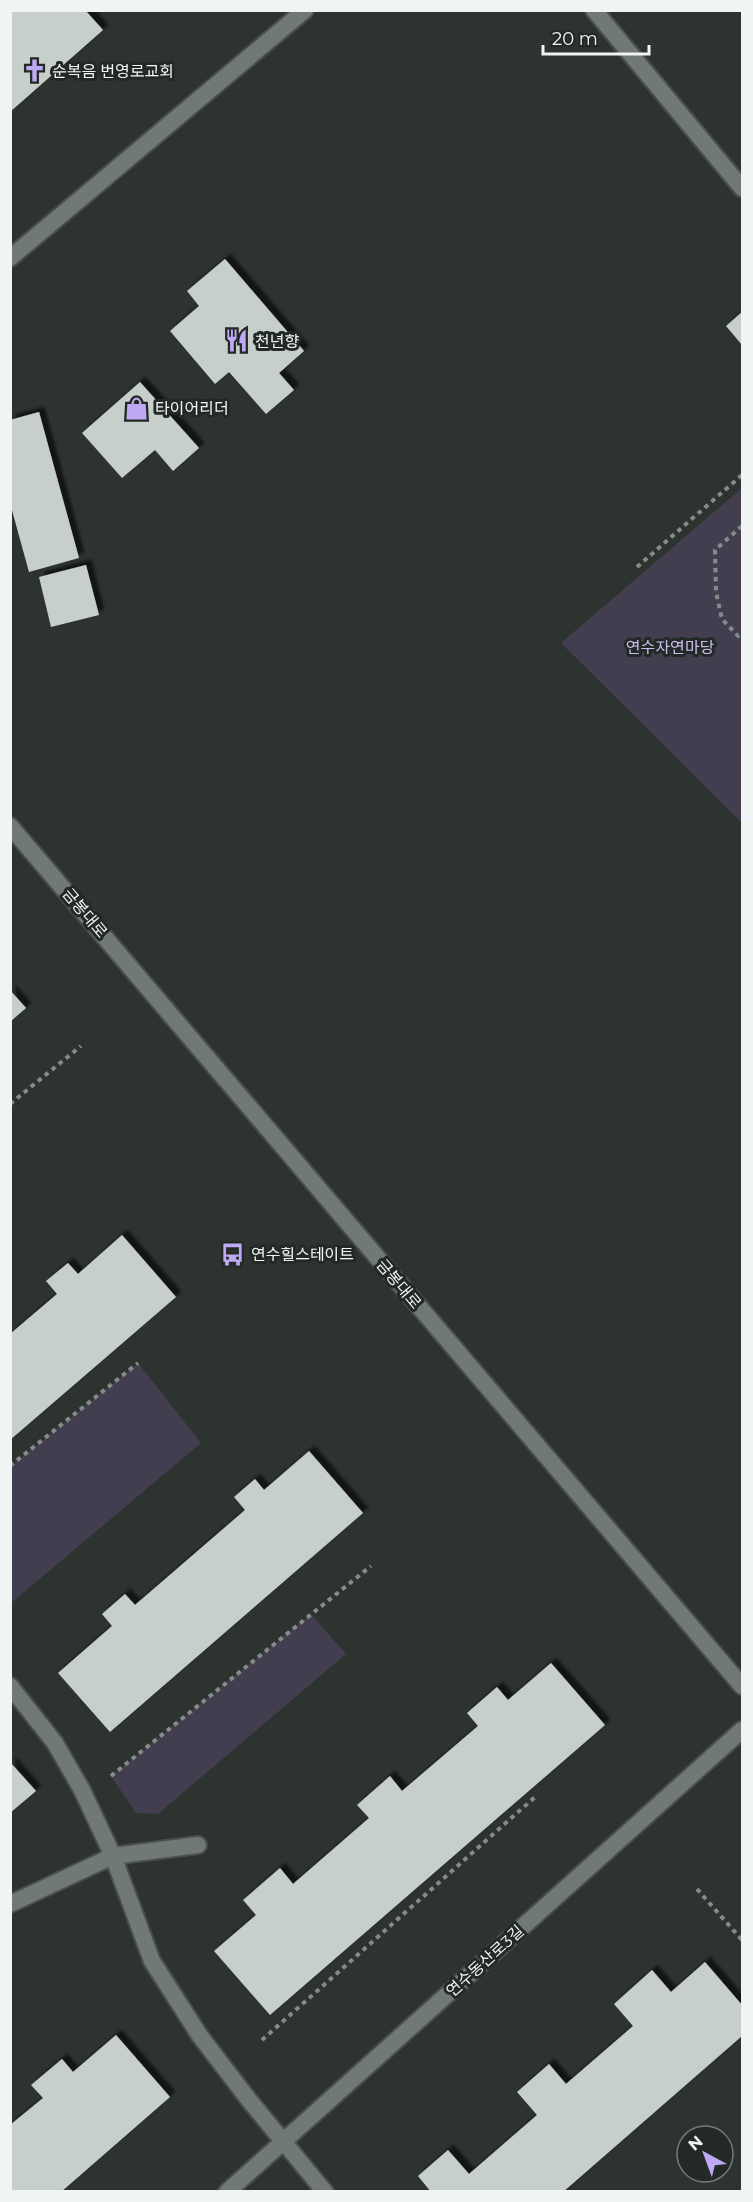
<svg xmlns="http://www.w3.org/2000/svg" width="753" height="2202" font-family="Montserrat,'Noto Sans KR',sans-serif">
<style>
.green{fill:#433e4f}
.building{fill:#c7cfca;filter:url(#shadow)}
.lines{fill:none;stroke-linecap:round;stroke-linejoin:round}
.service-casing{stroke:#4a4f4c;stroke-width:20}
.minor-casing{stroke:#4a4f4c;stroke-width:20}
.tertiary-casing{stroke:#4a4f4c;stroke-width:20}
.path{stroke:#858b88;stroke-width:4;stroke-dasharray:4.5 4.5;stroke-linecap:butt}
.service{stroke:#717974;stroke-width:16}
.minor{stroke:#717974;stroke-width:16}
.tertiary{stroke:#717974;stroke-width:16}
.labels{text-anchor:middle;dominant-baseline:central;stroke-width:6;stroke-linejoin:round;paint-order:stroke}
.poi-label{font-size:16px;fill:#f0f4f2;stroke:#232a26;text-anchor:start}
.park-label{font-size:16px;fill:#cbbdf0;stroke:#232a26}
.street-label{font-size:16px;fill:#f0f4f2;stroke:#232a26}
</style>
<defs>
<filter id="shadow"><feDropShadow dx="5.5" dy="-5.5" stdDeviation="1.5" flood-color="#0009"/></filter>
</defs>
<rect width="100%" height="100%" fill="#2d3430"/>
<path class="green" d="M742 488V823L561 643Z
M138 1363 201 1443 11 1603V1466Z
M311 1614 346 1654 158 1814 136 1813 111 1776Z"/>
<path class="building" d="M10 10H85L103 30 10 112Z
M225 259 304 351 279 373 294 390 266 414 229 372 215 384 170 331 199 306 187 291Z
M742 312V345L726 326Z
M140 382 199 448 173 471 155 450 122 478 82 433Z
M39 412 79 558 29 572 10 503V420Z
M86 565 99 615 51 627 39 577Z
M10 990 26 1008 10 1022Z
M122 1235 176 1297 10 1440V1334L57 1294 46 1281 68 1263 78 1274Z
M309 1451 363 1513 110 1732 58 1673 112 1626 102 1614 125 1594 135 1605 245 1510 234 1497 255 1479 264 1490Z
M551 1663 605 1725 270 2015 214 1951 256 1915 243 1900 280 1868 293 1884 369 1818 357 1805 390 1776 402 1791 478 1726 467 1713 497 1687 508 1700Z
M10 1762 36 1791 10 1813Z
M705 1962 742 2005V2036L563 2192H431L418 2176 448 2150 469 2174 537 2115 517 2092 549 2064 566 2084 633 2026 614 2004 652 1970 671 1992Z
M116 2035 170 2097 61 2192H10V2125L43 2098 31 2085 62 2059 73 2072Z"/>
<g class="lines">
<defs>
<path id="service" d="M10 1686 55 1743 82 1790 113 1856 152 1961 200 2036 249 2100 325 2192
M10 1904 113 1856 198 1845"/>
<path id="minor" d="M594 10 742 188
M227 2192 742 1730"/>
<path id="tertiary" d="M10 258 305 10
M10 826 742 1686"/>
</defs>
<use href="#service" class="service-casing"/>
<use href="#minor" class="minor-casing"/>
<use href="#tertiary" class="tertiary-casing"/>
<path class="path" d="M742 526 715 550 716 592 722 619 738 636 742 632
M637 567 742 475
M10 1104 81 1046
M10 1466 138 1363
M111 1776 371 1566
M697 1889 742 1940
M262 2040 535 1797"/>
<use href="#service" class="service"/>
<use href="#minor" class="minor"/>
<use href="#tertiary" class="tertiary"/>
</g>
<defs>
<symbol id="church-bare" viewBox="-9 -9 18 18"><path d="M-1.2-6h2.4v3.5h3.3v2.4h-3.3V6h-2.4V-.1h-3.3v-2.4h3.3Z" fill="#bfa9f4" stroke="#232a26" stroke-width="2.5" paint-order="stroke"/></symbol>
<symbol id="restaurant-bare" viewBox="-9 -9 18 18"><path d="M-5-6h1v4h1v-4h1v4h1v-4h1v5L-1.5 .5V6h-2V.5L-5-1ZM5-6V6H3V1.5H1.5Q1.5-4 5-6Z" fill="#bfa9f4" stroke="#232a26" stroke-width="2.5" paint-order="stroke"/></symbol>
<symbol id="shop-bare" viewBox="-9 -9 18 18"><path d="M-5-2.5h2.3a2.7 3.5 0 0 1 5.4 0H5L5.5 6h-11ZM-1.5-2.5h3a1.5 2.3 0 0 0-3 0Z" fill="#bfa9f4" stroke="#232a26" stroke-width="2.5" paint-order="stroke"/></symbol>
<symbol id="bus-bare" viewBox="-9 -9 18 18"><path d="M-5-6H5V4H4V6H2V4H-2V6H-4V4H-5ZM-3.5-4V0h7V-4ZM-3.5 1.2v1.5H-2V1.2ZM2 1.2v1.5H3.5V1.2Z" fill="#bfa9f4" stroke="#232a26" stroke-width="2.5" paint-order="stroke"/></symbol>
</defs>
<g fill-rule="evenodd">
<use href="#church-bare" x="18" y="54" width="33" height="33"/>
<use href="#restaurant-bare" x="220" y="324" width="33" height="33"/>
<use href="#shop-bare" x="120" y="392" width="33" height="33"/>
<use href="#bus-bare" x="216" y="1238" width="33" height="33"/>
</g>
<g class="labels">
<g class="poi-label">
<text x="52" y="71">순복음 번영로교회</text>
<text x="255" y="341">천년향</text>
<text x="155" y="408">타이어리더</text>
<text x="251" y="1254">연수힐스테이트</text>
</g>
<g class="park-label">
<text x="670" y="647">연수자연마당</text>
</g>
<g class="street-label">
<text transform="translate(85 913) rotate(50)">금봉대로</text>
<text transform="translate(399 1284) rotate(50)">금봉대로</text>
<text transform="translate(485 1961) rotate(-42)">연수동산로3길</text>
</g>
</g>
<rect width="753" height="2202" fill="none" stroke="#f0f4f2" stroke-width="24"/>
<g transform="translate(705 2154) rotate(319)"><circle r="28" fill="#232a26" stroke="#757b78" stroke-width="1.5"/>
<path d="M0-4.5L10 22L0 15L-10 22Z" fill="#bfa9f4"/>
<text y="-9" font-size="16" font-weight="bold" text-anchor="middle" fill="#f0f4f2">N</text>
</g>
<path d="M543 45v9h106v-9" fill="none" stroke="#f0f4f2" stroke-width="3"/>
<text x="552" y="45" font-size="18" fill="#f0f4f2" stroke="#232a26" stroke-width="4.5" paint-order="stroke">20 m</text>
</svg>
